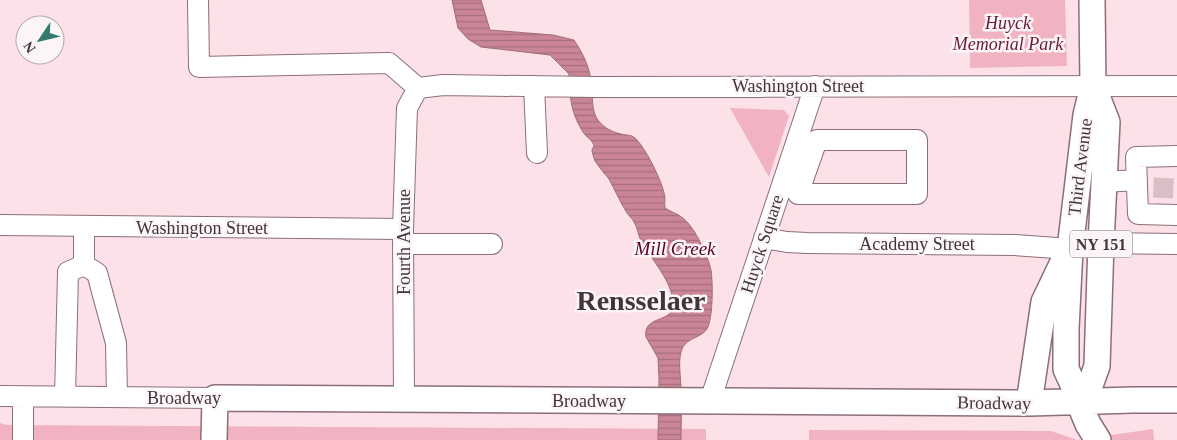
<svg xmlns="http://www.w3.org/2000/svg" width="1177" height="440" font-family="Georgia,serif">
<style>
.park{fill:#f1b3c1}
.water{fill:url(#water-rules);stroke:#a16d7a}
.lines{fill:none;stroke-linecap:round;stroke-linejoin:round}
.minor-tunnel{stroke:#d7bfc5;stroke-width:20;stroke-dasharray:20 10;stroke-linecap:butt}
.minor-casing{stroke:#8b6f75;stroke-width:22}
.major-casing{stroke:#8b6f75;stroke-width:28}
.minor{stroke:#fff;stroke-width:20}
.major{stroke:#fff;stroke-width:25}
.labels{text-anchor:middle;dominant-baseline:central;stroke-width:5;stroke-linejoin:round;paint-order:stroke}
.shield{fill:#fcf5f7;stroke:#7a6f71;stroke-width:1}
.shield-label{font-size:16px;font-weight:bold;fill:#423538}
.park-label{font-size:18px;font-style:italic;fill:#6a1836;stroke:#fcf5f7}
.street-label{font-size:18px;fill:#423538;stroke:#fcf5f7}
.water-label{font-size:19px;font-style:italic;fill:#570226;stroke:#fcf5f7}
.town-label{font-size:28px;font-weight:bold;fill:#423538;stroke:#fcf5f7}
</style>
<defs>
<pattern id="water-rules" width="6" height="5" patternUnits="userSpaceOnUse" patternTransform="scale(1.25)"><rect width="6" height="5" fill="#ca8596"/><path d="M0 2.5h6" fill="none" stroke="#a66e7b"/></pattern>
</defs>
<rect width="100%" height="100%" fill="#fce2e8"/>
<path class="park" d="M969 0H1065L1067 66 970 68Z
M730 108 784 110 789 116 769 177Z
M0 423 7 425 706 429V440H0Z
M1153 429 1154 440H809V430L1051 431 1077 440Z"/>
<path class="water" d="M452 0H481L490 30 553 35 574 40C582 52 590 67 591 82 593 94 591 106 596 117 601 126 611 132 621 134 625 135 629 135 632 136 642 140 662 181 664 193 666 198 664 202 665 208 671 212 679 214 684 219 695 228 708 256 711 270 713 283 713 314 708 327 703 339 685 336 681 352 678 364 681 377 681 390 682 407 681 423 681 440H658L659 378 658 358 646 337C642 313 679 325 673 299 669 278 653 261 642 243 638 236 638 228 634 222 632 218 629 216 627 213 620 202 615 190 609 179 604 173 599 167 595 161 594 158 592 153 592 150 593 146 595 147 593 143 591 139 585 136 583 132 570 111 570 97 569 74L550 55 481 47 468 39 458 28Z"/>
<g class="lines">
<path class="minor-tunnel" d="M1163 198 1164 173"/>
<defs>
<path id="minor" d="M198 0 199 67 389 63 418 88
M534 86 537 153
M418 88 443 85 595 87 1177 86
M817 140H917V194H798Z
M1177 156 1136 157 1138 214 1177 215
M1104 182 1137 180
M0 225 403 229
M84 227V265
M764 238 787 242 807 243 1014 245 1070 249
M1101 243 1177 244
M403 244H492
M0 396 215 398
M65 397 68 272 84 265 97 273 116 343 117 397
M404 399 403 229 407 108 418 88
M710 401 815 86
M23 440V397"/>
<path id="major" d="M1093 86 1107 122 1101 243 1097 366 1084 402 1083 412 1088 424 1098 440
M1084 402 1076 391 1066 369V329L1070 249 1086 115 1093 86 1092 0
M1029 403 1044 302 1065 258
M214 440 215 398 1029 403 1133 400H1177"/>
</defs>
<use href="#minor" class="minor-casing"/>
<use href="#major" class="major-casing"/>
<use href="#minor" class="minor"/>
<use href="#major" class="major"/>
</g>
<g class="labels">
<rect class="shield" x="1070" y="230.5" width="62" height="27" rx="4"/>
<g class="shield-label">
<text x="1101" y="244">NY 151</text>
</g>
<g class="park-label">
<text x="1008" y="23">Huyck<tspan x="1008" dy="21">Memorial Park</tspan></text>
</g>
<g class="street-label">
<text x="798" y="86">Washington Street</text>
<text transform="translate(1080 167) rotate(-83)">Third Avenue</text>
<text x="202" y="228">Washington Street</text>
<text transform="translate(404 242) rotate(-90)">Fourth Avenue</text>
<text transform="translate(762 244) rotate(-72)">Huyck Square</text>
<text x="917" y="244">Academy Street</text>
<text x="184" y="398">Broadway</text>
<text x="589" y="401">Broadway</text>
<text transform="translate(994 403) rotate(1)">Broadway</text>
</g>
<g class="water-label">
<text x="675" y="248">Mill Creek</text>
</g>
<g class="town-label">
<text x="641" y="300">Rensselaer</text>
</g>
</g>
<g transform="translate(40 40) rotate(235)"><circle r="24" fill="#fcf5f7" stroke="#b2a8ab"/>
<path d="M0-4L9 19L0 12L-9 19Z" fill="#337970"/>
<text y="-8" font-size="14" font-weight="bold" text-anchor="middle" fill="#423538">N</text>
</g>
</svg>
